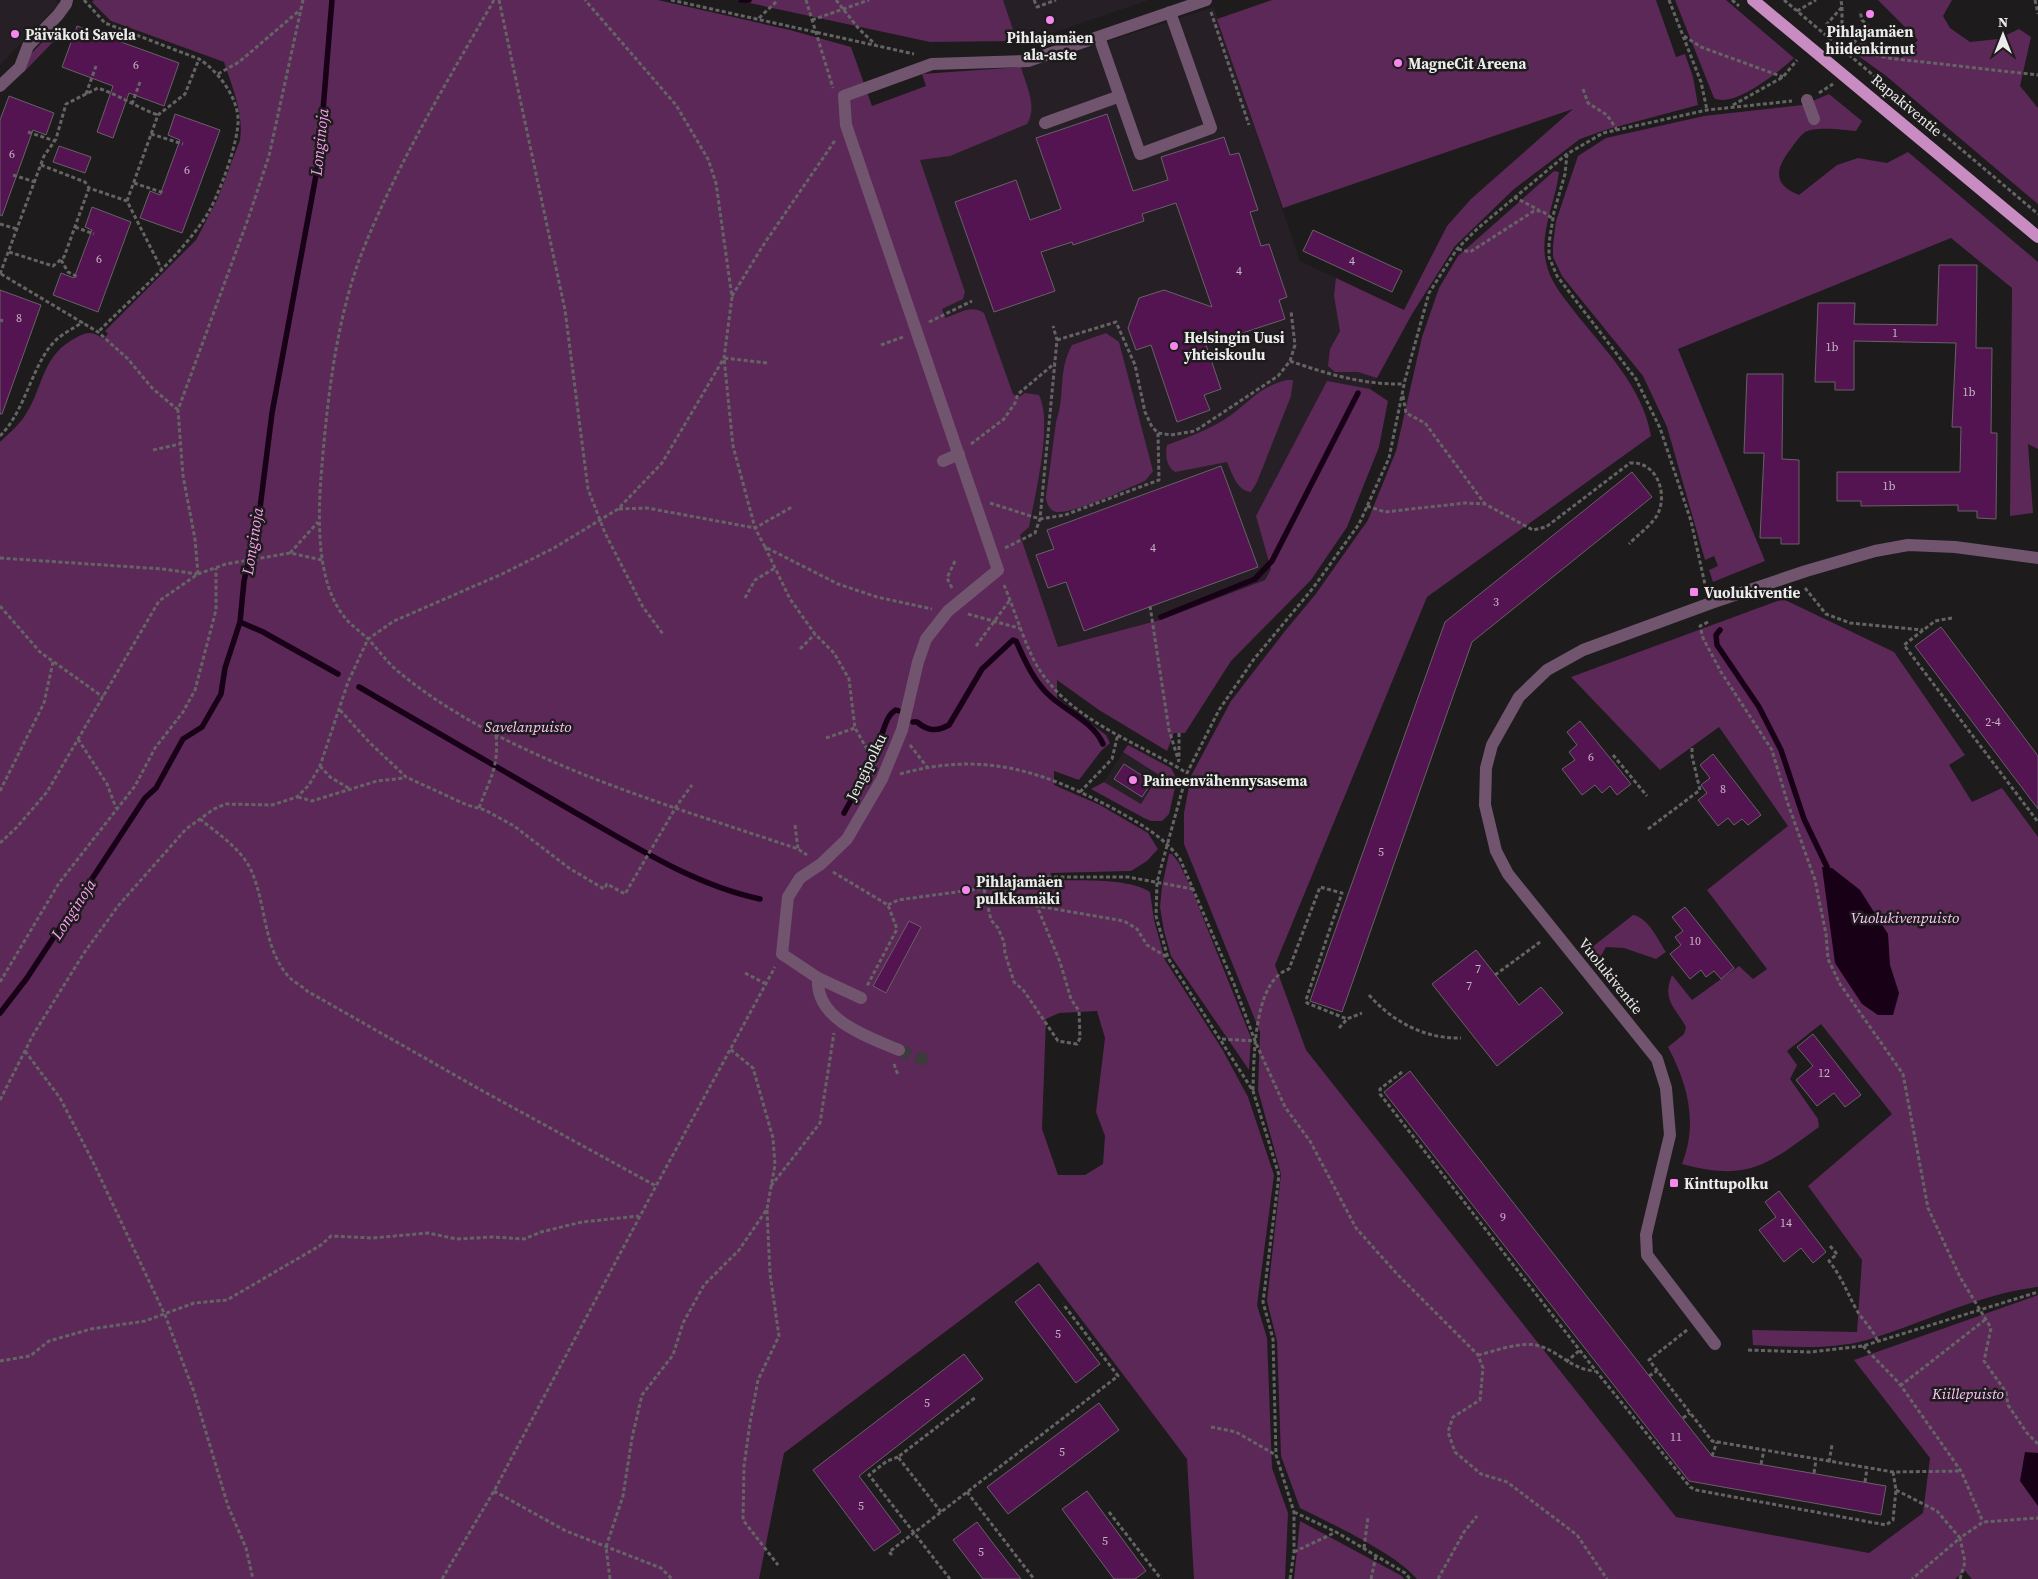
<svg xmlns="http://www.w3.org/2000/svg" width="2038" height="1579" font-family="'Source Serif 4',serif">
<style>
.built{fill:#261f25}
.green{fill:#5b2857;fill-rule:evenodd}
.water{fill:#180017}
.lines{fill:none;stroke-linecap:round;stroke-linejoin:round}
.stream{stroke:#180017;stroke-width:5.5}
.building{fill:#541451;stroke:#656365}
.minor-tunnel{stroke:#3c3a3b;stroke-width:12;stroke-dasharray:12 6;stroke-linecap:butt}
.path{stroke:#656465;stroke-width:3;stroke-dasharray:4 2.5;stroke-linecap:butt}
.minor{stroke:#71546e;stroke-width:12}
.major{stroke:#c98cc2;stroke-width:12}
.poi-dot{fill:#f688ed;stroke:#1d1b1c;stroke-width:2}
.labels{text-anchor:middle;dominant-baseline:central;stroke-width:5;stroke-linejoin:round;paint-order:stroke}
.number-label{font-size:12px;fill:#c6b5c5}
.poi-label{font-size:15px;font-weight:bold;fill:#ecebec;stroke:#1d1b1c;text-anchor:start}
.street-label{font-size:15px;fill:#ecebec;stroke:#1d1b1c}
.park-label{font-size:15px;font-style:italic;fill:#fec6f7;stroke:#1d1b1c}
.water-label{font-size:16px;font-style:italic;fill:#fb9ff2;stroke:#1d1b1c}
</style>
<rect width="100%" height="100%" fill="#1d1b1c"/>
<path class="built" d="M0 0H55L59 4 0 65Z
M1003 0H1149L1032 40 1017 41Z
M1214 7 1300 261 1412 314 1265 580 1160 620 1058 647 872 106 926 86 943 72 1032 66Z
M1123 752 1159 775 1141 805 1104 782Z"/>
<path class="green" d="M94 0H658L790 30 851 47 872 106 926 86 922 74 1021 67C1026 86 1038 106 1027 124L950 156 920 160 965 292 963 299 942 309 945 318C959 314 970 304 984 313L1013 394 1019 397 1025 393 1039 395C1053 423 1035 495 1029 527L1020 535 1058 647 1160 620 1265 580 1271 569 1256 516 1327 381 1370 389 1388 401 1379 447 1347 527 1311 580 1231 661 1185 733H1174L1167 751 1099 710 1057 680V698L1106 735 1110 743 1101 751 1079 780 1054 771V785L1100 805 1148 833 1158 849 1147 861 1131 871 1051 873 1050 880C1078 881 1127 877 1150 892L1154 920 1165 960 1222 1049 1248 1097 1274 1175 1257 1305 1267 1338 1272 1468 1288 1513 1285 1579H1194L1187 1459 1038 1262 784 1453 759 1579H0V442C8 434 18 426 24 417 45 386 40 355 79 336 89 331 95 332 103 339L108 334 105 331 196 240 218 198 240 140C244 113 232 87 224 62L111 21 92 2ZM1097 1011 1105 1038 1096 1112 1105 1136 1103 1164 1085 1175H1058L1042 1129 1046 1019 1059 1013Z
M736 0H1003L1017 41 930 42Z
M1272 0H1656L1676 57 1685 54 1693 77 1698 105 1605 130 1580 139 1514 189 1455 246 1412 314 1377 378 1358 372H1335L1328 366 1330 349 1340 331 1334 296 1336 278 1404 310 1447 226 1471 199 1573 109 1283 208 1217 19Z
M1675 0H1726L1794 58C1780 71 1733 109 1714 98Z
M1878 0H1952L1943 16 1950 28 1970 42 1998 39 2019 29 2031 37 2020 86 2038 108V204L1885 75 1857 55 1859 44 1864 39 1869 47 1878 45 1901 58 1918 40Z
M49 35 54 41 23 73 29 56Z
M1829 94 1862 121 1856 131C1844 130 1816 126 1805 132 1800 136 1794 144 1790 150 1775 170 1773 184 1799 195L1837 165 1858 158 1887 163 1908 152 2038 262V449L2028 444 2033 513 2010 516 2012 288 1951 238 1678 349 1765 561 1713 582 1709 570 1718 566 1714 556 1705 560 1667 427 1643 376 1562 276 1553 257V245L1556 221 1578 156 1606 138 1704 116 1803 105Z
M1554 171 1559 172C1556 201 1539 233 1546 262 1550 282 1562 295 1574 311 1604 349 1643 387 1651 436L1427 597 1275 965 1306 1050 1676 1517 1869 1553 1923 1513 1930 1458 1854 1360 2038 1295V1579H1972L1965 1571 1955 1579H1417C1395 1553 1332 1524 1300 1508L1281 1456 1277 1341 1267 1301 1281 1174 1258 1090 1260 1032 1184 844V813L1191 776 1231 701 1285 631 1315 595 1368 520 1396 451 1422 337 1439 288 1458 256Z
M1106 333 1119 342 1153 471 1145 481C1126 489 1074 514 1056 512 1050 511 1046 503 1046 497L1056 422C1066 394 1057 372 1072 345Z
M1287 380H1293L1291 396 1257 482 1251 492C1237 491 1232 473 1227 462L1175 472C1166 466 1165 455 1167 445 1188 437 1212 429 1231 415 1252 400 1259 387 1287 380Z
M1783 599 1894 652 1965 755 1949 765 1972 802 2002 788 2038 837V1287C1978 1294 1924 1323 1867 1340 1832 1350 1790 1347 1753 1345L1752 1330 1857 1332 1862 1260 1808 1186 1892 1114 1821 1024 1787 1051 1797 1065 1790 1079 1818 1119 1819 1127C1767 1165 1749 1182 1682 1164 1698 1123 1688 1085 1668 1047L1684 1034 1686 1027C1674 1006 1662 1000 1672 975L1692 1000 1739 966 1753 979 1767 969 1707 890 1788 826 1719 727 1660 770 1571 677Z
M1128 745 1171 768 1177 779 1169 814 1162 821H1151L1144 818 1091 789 1104 782 1141 804 1159 775 1123 752Z
M1169 854H1172L1179 863 1192 890 1251 1038 1249 1070 1171 956 1164 931 1160 907 1162 886Z
M1633 915C1648 917 1658 940 1666 952L1656 959 1624 948 1606 947 1599 959 1591 948Z
M1300 1521 1402 1576 1404 1579H1294Z"/>
<path class="water" d="M1822 867 1832 868 1860 890 1888 934 1890 965 1899 993 1893 1015H1878L1862 1004 1835 963Z
M2025 1452 2038 1453V1506L2020 1481Z"/>
<g class="lines">
<path class="stream" d="M741 0H749
M1161 617 1255 579 1272 561 1358 393
M240 622 263 632 338 674
M1720 630 1716 635 1717 645 1759 707 1781 750 1804 819 1827 867
M359 687C431 729 503 771 576 813 634 846 694 885 760 899
M913 722H917C928 731 936 732 949 725L982 669 1013 640 1016 641C1025 661 1034 682 1051 697 1068 712 1093 722 1103 744
M876 746C884 736 884 716 896 710L899 711
M844 813 867 771
M0 1013 27 978 145 798 156 788 183 739 202 727 221 694 225 668 240 622 244 581 259 516 272 413 319 159 332 0"/>
</g>
<path class="building" d="M77 26 179 63 164 106 129 93 113 138 97 132 113 86 62 67Z
M9 96 54 113 46 135 33 130 2 216 0 215V120Z
M175 114 220 130 182 233 140 218 150 191 160 195 180 140 168 135Z
M1107 114 1133 191 1168 180 1161 157 1224 137 1230 155 1239 153 1258 210 1250 212 1261 246 1269 244 1287 297 1279 300 1285 319 1206 345 1221 389 1204 395 1210 410 1177 422 1151 345 1136 350 1128 328 1139 298 1164 290 1212 307 1176 203 1142 214 1144 221 1073 245 1072 242 1041 252 1055 291 994 312 955 202 1016 180 1030 220 1061 209 1036 138Z
M59 146 91 157 85 173 53 162Z
M92 207 131 222 98 312 53 295 61 273 74 278 92 230 85 227Z
M1313 230 1402 271 1392 292 1303 251Z
M1939 265H1977L1976 348H1992L1991 433H1997L1996 519 1977 518V511H1958V505L1861 506V501H1837V472H1960L1961 427H1952L1956 343 1854 341V390H1835V382H1815L1818 303H1855L1854 324 1937 325Z
M0 290 41 305 2 414H0Z
M1747 374H1783L1782 459 1799 460V544H1781V538H1760L1764 453H1744Z
M1221 466 1258 567 1084 631 1066 582 1048 588 1036 555 1054 549 1047 530Z
M1632 472 1652 497 1472 642 1342 1012 1310 1001 1445 622Z
M1941 627 2038 756V809L1915 646Z
M1580 721 1631 784 1617 795 1610 786 1602 793 1595 785 1582 795 1562 769 1575 760 1569 752 1577 745 1567 732Z
M1713 754 1761 815 1748 825 1742 819 1734 825 1728 818 1718 826 1698 800 1707 793 1701 785 1710 778 1700 765Z
M1124 764 1152 782 1142 797 1114 779Z
M1685 907 1734 968 1721 979 1714 971 1706 977 1701 970 1690 979 1670 954 1681 945 1675 937 1683 931 1672 917Z
M909 921 921 927 886 993 873 986Z
M1476 950 1519 1005 1541 987 1563 1013 1497 1066 1432 984Z
M1813 1034 1861 1095 1845 1107 1834 1093 1817 1106 1796 1080 1813 1066 1797 1047Z
M1410 1071 1712 1456 1886 1486 1881 1515 1689 1481 1384 1092Z
M1779 1191 1826 1252 1813 1263 1801 1248 1784 1262 1759 1230 1776 1217 1765 1202Z
M1039 1284 1100 1364 1076 1383 1015 1302Z
M964 1354 983 1379 859 1476 901 1532 874 1551 813 1470Z
M1099 1403 1119 1430 1008 1514 987 1487Z
M1087 1491 1146 1571 1135 1579H1114L1062 1509Z
M977 1522 992 1542 1021 1579H983L953 1540Z"/>
<g class="lines">
<path class="minor-tunnel" d="M899 1050 927 1061"/>
<path class="path" d="M84 0 105 23 199 59C217 70 236 95 238 117 240 140 217 202 203 221 174 262 134 296 98 332
M494 0C448 80 400 159 365 245 336 315 327 402 321 477 318 520 316 584 346 619 352 626 361 632 368 639 379 650 387 663 400 673 506 760 669 805 798 849L807 855
M499 0 565 310 588 489 605 533 643 607 663 634
M671 0 914 54
M806 0 833 88
M836 0 859 29 875 44
M1034 0 1037 7 1056 0
M1669 0 1701 82 1707 110
M1732 0 1739 6
M1784 0 2038 214
M2035 0 2038 14
M1842 7V24L1855 39
M1797 11 1816 0
M1211 12 1249 125
M759 18 778 0
M812 20 869 0
M1826 25 1842 7 1841 0
M1684 36 1701 47 1783 77
M1850 49 1888 58 2038 75
M1846 54 1867 25 1862 20 1860 11
M218 74 239 62 300 10
M1583 89 1588 103 1607 115 1617 130
M1819 93 1833 84
M86 94 96 66
M132 104 140 82
M1733 105 1783 77 1797 60
M28 132 55 141
M151 134 183 144
M1567 154 1565 174 1554 212 1549 243V257L1557 276 1636 379 1660 428 1691 521 1706 589
M41 165 85 182 89 188 127 201 161 268
M13 175 35 182
M134 183 164 193
M1514 197 1539 210
M127 201 158 115 185 94 199 59
M0 224 17 229
M75 227 94 234
M1458 249 1470 252 1534 211H1542L1553 219
M9 252 53 266 64 257 89 188
M61 260 68 272 78 277
M0 274 44 156 56 139 66 104 98 88C121 96 136 107 158 115
M1 274 98 332 128 359 152 388 178 410
M732 296 764 244 836 139
M0 320 3 321
M929 322 972 301
M1057 340 1116 322 1135 365 1145 412 1152 427 1158 433 1171 435 1195 431 1278 376 1290 361 1295 345 1291 311
M881 345 903 337
M1290 361C1327 374 1364 385 1404 384
M767 363 724 358 733 446 755 528 765 547 838 584 877 597 932 609
M1403 396 1406 413 1425 423 1485 504
M0 436C27 409 32 362 57 339 64 333 74 328 83 322
M971 444 1004 419 1015 403 1018 394 1055 363
M153 450 180 444
M990 503 1040 519 1065 515 1159 480 1158 433
M1367 506 1385 512 1465 503 1485 504 1533 530 1546 527 1630 463C1655 461 1667 490 1659 511 1655 523 1637 535 1629 544
M619 509 647 508 755 528 792 507
M765 547 790 599 815 634 834 653 849 679 855 728 874 761
M1005 548 1035 533 1040 519 1057 340 1053 326
M290 553 318 522
M0 558 163 569 197 574
M198 574 195 539 183 476 178 410 248 219 269 156 303 0
M1004 585C1014 608 1026 649 1039 669 1072 721 1137 742 1187 773
M952 588 947 578 955 561
M1805 588 1826 614 1850 623 1923 630
M745 598 755 580 775 568
M0 606 40 652 103 697
M1150 606 1169 730 1179 762
M968 614 1022 629
M1952 618 1935 621 1904 645 2038 822
M1708 622 1700 626 1703 638 1721 672 1772 750 1787 801 1815 880 1826 934 1828 959 1840 984 1903 1074 1928 1208 1960 1277 1991 1328 1984 1361 2006 1392 2008 1405 2027 1433 2038 1444
M976 646 1010 600
M800 649 815 634
M340 710 369 742 406 777 467 805 485 810 514 826 569 868 604 889 607 884 625 894 676 807 692 785
M1179 733V760
M826 738 855 728
M78 739 107 784 116 808
M910 745 927 767
M1613 755 1647 796
M320 766 330 777 350 789
M900 774C982 751 1041 770 1114 809 1139 823 1163 836 1180 859L1234 984 1255 1041 1285 1107 1310 1141 1356 1228 1397 1274 1478 1355 1483 1368 1480 1400 1453 1417 1448 1432 1455 1452 1481 1474 1507 1482 1577 1535 1607 1579
M0 791 44 703 53 662
M1080 792 1112 759 1118 734
M298 797 312 801 377 781 405 778
M479 808C490 778 499 768 496 734
M200 819C217 833 240 848 250 868 267 903 262 947 289 977 294 982 302 986 307 991L481 1090 656 1186
M795 825 798 849
M1648 829 1700 790 1692 756V746
M0 843 17 827 47 792 159 601 198 574 226 564 290 553 322 560
M833 872 888 905 897 929 867 986
M993 888 1037 906 1124 921 1137 929 1147 945 1167 957
M984 889 991 920 998 928 1004 942 1005 953 1014 982 1024 991 1058 1041 1077 1044 1080 1038 1079 1011 1071 999 1060 962 1037 906
M888 905 898 900 993 887 1044 877H1128L1193 889
M745 973 766 984
M1495 975 1540 942
M0 982 59 883 135 786 155 748 183 712 195 690 216 610V568
M1369 995C1393 1022 1425 1039 1461 1038
M1339 1028 1347 1019
M1222 1039 1255 1041
M25 1051 60 1098 92 1160 165 1315 194 1392 228 1506 246 1548 253 1579
M894 1064 898 1075
M1402 1072 1380 1089V1094L1596 1371 1690 1487 1696 1490 1886 1525 1893 1520 1896 1490 1893 1472
M1253 1090C1254 1059 1253 981 1289 969L1320 887 1342 893 1306 1000 1307 1003 1347 1019 1362 1013
M0 1100 33 1035 84 953 118 906 186 829 214 809 226 804 272 805 297 797 309 785 320 766 348 682 368 639 394 621 502 574 554 548 618 509 662 463 724 358 732 297 716 183 708 159 676 105 585 0
M771 1186 820 1123 834 1033
M767 1210 770 1274 779 1336 758 1380 750 1423 744 1466 743 1520 778 1565
M1830 1246 1837 1254 1829 1261C1841 1276 1847 1292 1856 1309 1863 1321 1873 1329 1878 1342
M1687 1330 1649 1360 1712 1441 1893 1472 1961 1471
M1863 1346 1899 1383 1961 1471 1983 1522
M1748 1350 1810 1352 1863 1346 2038 1292
M1478 1355C1496 1351 1517 1342 1536 1345 1558 1350 1570 1369 1595 1371
M0 1361 30 1356 49 1341 91 1329 145 1321 194 1303 227 1300 321 1245 331 1236 373 1238 428 1233 457 1239 493 1237 524 1239 541 1232 582 1222 639 1216
M1566 1362 1580 1350
M1649 1376 1657 1371
M1900 1386 1986 1319
M1683 1418 1690 1413
M1211 1427 1236 1432 1276 1455
M1712 1456 1717 1442
M898 1457 887 1461 869 1475 950 1579
M1829 1462 1832 1445
M1761 1464 1764 1450
M1814 1473 1816 1460
M1865 1482 1867 1468
M1896 1490 1937 1511 1960 1538 1912 1579
M494 1491 566 1531 661 1568 672 1579
M967 1492 1034 1579
M941 1512 898 1457 976 1397
M1109 1512 1161 1579
M1294 1512 1336 1532 1405 1573 1410 1579
M1364 1548 1368 1517
M1294 1552 1336 1532
M892 1555 889 1552 1118 1376 1063 1304
M442 1579 494 1491 656 1186 775 967
M610 1579 606 1547 623 1496 632 1438 642 1395 673 1355 683 1323 704 1285 739 1250 767 1209 775 1165 773 1138 753 1068 730 1049
M1290 1579 1294 1552V1512L1276 1455 1273 1339 1263 1302 1279 1175 1253 1091 1168 958 1156 916 1157 882 1187 773 1219 710 1254 659 1313 588 1359 524 1389 458 1405 380 1429 293 1457 249 1477 229 1567 154 1603 133 1707 110 1792 101
M1371 1579 1376 1556
M1438 1579 1464 1532 1477 1516
M1960 1579 1965 1562 1960 1538 1983 1522 2038 1518"/>
<path class="minor" d="M1099 37 1140 154 1211 128 1170 12
M0 86 20 67 28 46 58 15 66 4 67 0
M1807 100 1814 119
M1045 123 1120 96
M943 461 959 454
M818 978C815 1020 868 1037 899 1050
M861 998 818 978 782 954 788 897 800 878 821 864 847 839 882 779 902 730 918 662 926 639 948 611 998 570 846 125 844 96 932 64 1028 61 1206 0
M1715 1344 1647 1255 1646 1235 1670 1135 1666 1088 1657 1059 1508 874 1496 851 1485 805 1486 768 1492 745 1519 697 1547 670 1583 650 1711 603 1806 571 1875 551 1908 545 1955 547 2038 558"/>
<path class="major" d="M1753 0 2038 237"/>
</g>
<g class="poi-dot">
<circle cx="1870" cy="14" r="5"/>
<circle cx="1050" cy="20" r="5"/>
<circle cx="15" cy="34" r="5"/>
<circle cx="1398" cy="63" r="5"/>
<circle cx="1174" cy="346" r="5"/>
<rect x="1689" y="587" width="10" height="10" rx="2.5"/>
<circle cx="1133" cy="780" r="5"/>
<circle cx="966" cy="890" r="5"/>
<rect x="1669" y="1178" width="10" height="10" rx="2.5"/>
</g>
<g class="labels">
<g class="number-label">
<text x="136" y="65">6</text>
<text x="12" y="154">6</text>
<text x="187" y="170">6</text>
<text x="99" y="259">6</text>
<text x="1352" y="261">4</text>
<text x="1239" y="271">4</text>
<text x="19" y="318">8</text>
<text x="1895" y="333">1</text>
<text x="1832" y="347">1b</text>
<text x="1969" y="392">1b</text>
<text x="1889" y="486">1b</text>
<text x="1153" y="548">4</text>
<text x="1496" y="602">3</text>
<text x="1993" y="722">2-4</text>
<text x="1591" y="757">6</text>
<text x="1723" y="789">8</text>
<text x="1381" y="852">5</text>
<text x="1695" y="941">10</text>
<text x="1478" y="969">7</text>
<text x="1469" y="986">7</text>
<text x="1824" y="1073">12</text>
<text x="1503" y="1217">9</text>
<text x="1786" y="1223">14</text>
<text x="1058" y="1334">5</text>
<text x="927" y="1403">5</text>
<text x="1676" y="1437">11</text>
<text x="1062" y="1452">5</text>
<text x="861" y="1506">5</text>
<text x="1105" y="1541">5</text>
<text x="981" y="1552">5</text>
</g>
<g class="poi-label">
<text x="1870" y="31" text-anchor="middle">Pihlajamäen<tspan x="1870" dy="17">hiidenkirnut</tspan></text>
<text x="25" y="34">Päiväkoti Savela</text>
<text x="1050" y="37" text-anchor="middle">Pihlajamäen<tspan x="1050" dy="17">ala-aste</tspan></text>
<text x="1408" y="63">MagneCit Areena</text>
<text x="1184" y="337">Helsingin Uusi<tspan x="1184" dy="17">yhteiskoulu</tspan></text>
<text x="1704" y="592">Vuolukiventie</text>
<text x="1143" y="780">Paineenvähennysasema</text>
<text x="976" y="881">Pihlajamäen<tspan x="976" dy="17">pulkkamäki</tspan></text>
<text x="1684" y="1183">Kinttupolku</text>
</g>
<g class="street-label">
<text transform="translate(1907 105) rotate(40)">Rapakiventie</text>
<text transform="translate(866 767) rotate(-64)">Jengipolku</text>
<text transform="translate(1611 976) rotate(51)">Vuolukiventie</text>
</g>
<g class="park-label">
<text x="528" y="726">Savelanpuisto</text>
<text x="1905" y="917">Vuolukivenpuisto</text>
<text x="1968" y="1393">Kiillepuisto</text>
</g>
<g class="water-label">
<text transform="translate(319 142) rotate(-84)">Longinoja</text>
<text transform="translate(252 541) rotate(-81)">Longinoja</text>
<text transform="translate(73 909) rotate(-57)">Longinoja</text>
</g>
</g>
<g transform="translate(2003 35)" stroke="#1d1b1c" stroke-width="4" paint-order="stroke">
<path d="M0-4L9 19L0 12L-9 19Z" fill="#ecebec"/>
<text y="-8" font-size="14" font-weight="bold" text-anchor="middle" fill="#ecebec">N</text>
</g>
</svg>
